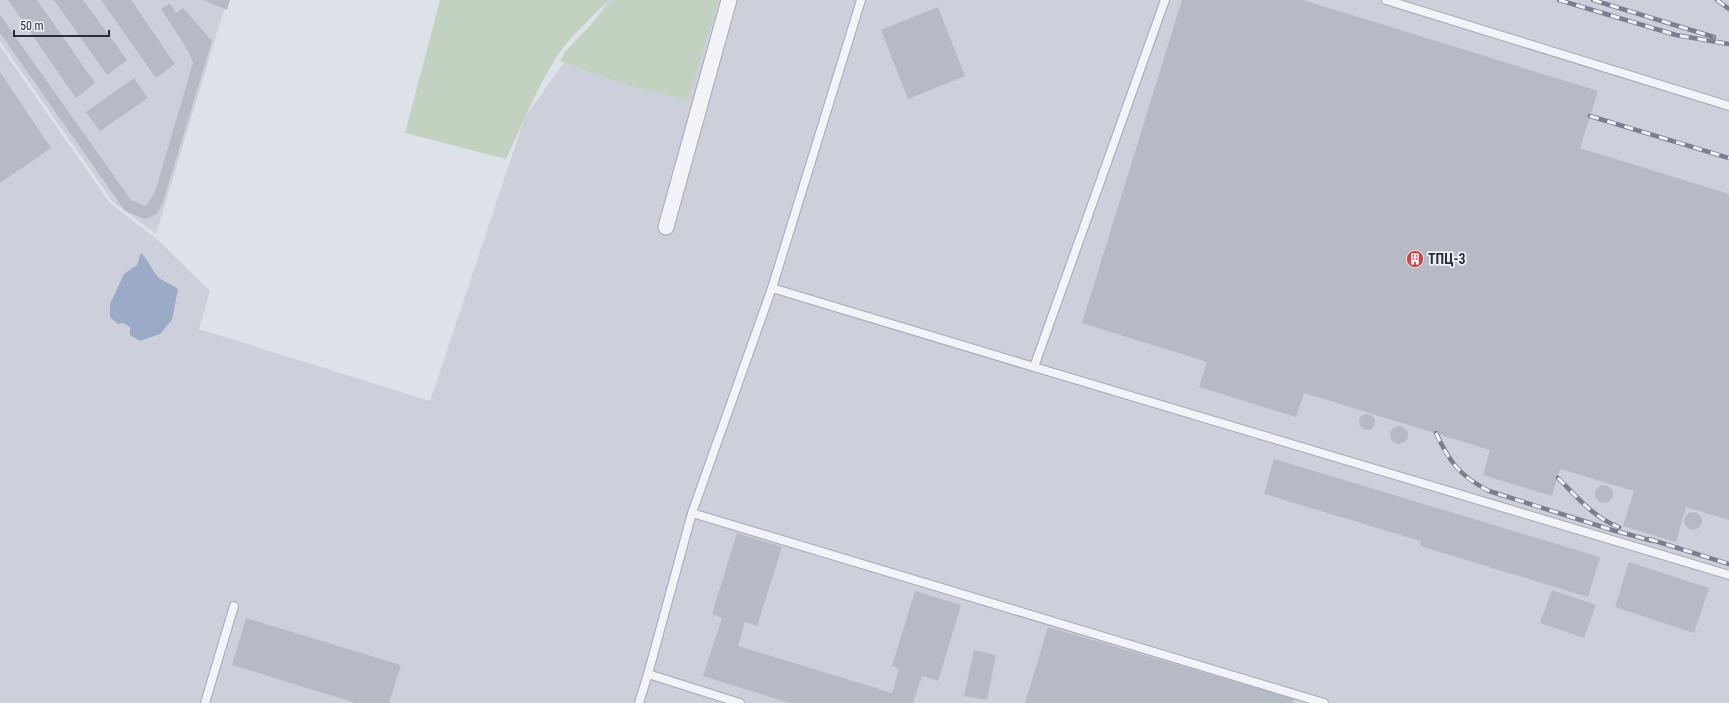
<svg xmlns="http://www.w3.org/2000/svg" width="1729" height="703" font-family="'Roboto Condensed',sans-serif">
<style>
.built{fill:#cdd0da}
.green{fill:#c3d2c0}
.water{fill:#9babc7}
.building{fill:#b6bac5}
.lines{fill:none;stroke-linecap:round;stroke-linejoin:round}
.lane-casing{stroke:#a4a8b2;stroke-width:10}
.street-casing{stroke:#a4a8b2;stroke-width:17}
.lane{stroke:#f2f3f6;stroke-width:8}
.street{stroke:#f2f3f6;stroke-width:15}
.rail-casing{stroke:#797f91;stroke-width:4.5}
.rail{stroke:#eef1f6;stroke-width:3;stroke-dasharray:9;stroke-linecap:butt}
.labels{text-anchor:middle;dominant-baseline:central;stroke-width:3.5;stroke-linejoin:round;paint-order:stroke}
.poi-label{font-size:14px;font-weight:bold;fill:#282e3f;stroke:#eef1f6;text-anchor:start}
</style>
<rect width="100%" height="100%" fill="#dfe1e8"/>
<path class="built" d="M0 0H227L156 234 113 202 0 41Z
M609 0H1729V703H0V46L109 202 159 241 210 291 199 329 430 401 525 117Z"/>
<path class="green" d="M440 0H609C594 15 569 38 557 56 537 88 522 125 506 159L405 133Z
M614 0H719L688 100 628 85 560 61 565 52Z"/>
<path class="water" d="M141 253C149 261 151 269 158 277 162 281 173 285 178 289L172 320 160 334 140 341 130 335V327L123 323 118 324 110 317V304L124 274 137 265Z"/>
<path class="building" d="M8 0H37L95 83 76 98Z
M54 0H83L127 60 107 75Z
M101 0H131L175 64 156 78Z
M203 0H230L227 10Z
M1182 0H1303L1598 91 1580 148 1729 194V520L1686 507 1676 542 1623 526 1634 491 1560 469 1552 496 1483 475 1490 450 1304 393 1296 417 1199 387 1207 362 1082 323Z
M170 3 176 13 183 8 212 41 163 202 157 214 145 219 125 211 0 33V15L131 200 146 206 155 192 193 63 189 52 161 9Z
M938 7 965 76 908 99 881 30Z
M0 72 51 148 0 183Z
M134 78 148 98 100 131 86 112Z
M1359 422a8 8 0 1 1 16 0a8 8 0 1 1-16 0Z
M1390 435a9 9 0 1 1 18 0a9 9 0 1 1-18 0Z
M1274 459 1600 557 1588 597 1420 546 1421 541 1264 494Z
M1595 494a9 9 0 1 1 18 0a9 9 0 1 1-18 0Z
M1684 521a9 9 0 1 1 18 0a9 9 0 1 1-18 0Z
M737 533 782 547 757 626 745 622 738 646 892 693 899 669 892 666 915 591 961 605 938 681 922 676 913 703H790L703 676 722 618 712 614Z
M1629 562 1709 588 1694 633 1615 607Z
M1552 590 1596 605 1584 638 1540 623Z
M246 618 401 665 389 703H356L232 665Z
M1048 627 1294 699 1292 703H1025Z
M974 650 996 655 987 700 964 696Z"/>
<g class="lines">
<defs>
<path id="lane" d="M1386 0 1729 106
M772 288 1034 367 1165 0
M1034 367 1729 575
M692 513 1324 703
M205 703 234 606
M639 703 648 674
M740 703 648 674 692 513 772 288 861 0"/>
<path id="street" d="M666 227 729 0"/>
</defs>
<use href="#lane" class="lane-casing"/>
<use href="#street" class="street-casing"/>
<use href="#lane" class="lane"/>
<use href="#street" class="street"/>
<defs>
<path id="rail" d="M1559 0 1676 35 1729 44
M1593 0 1714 37
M1717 0 1729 9
M1590 116 1729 158
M1436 433C1450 463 1460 476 1489 491L1612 530 1653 541
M1558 478C1576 496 1594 518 1619 527
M1649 539 1729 564"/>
</defs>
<use href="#rail" class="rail-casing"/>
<use href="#rail" class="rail"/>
</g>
<defs>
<symbol id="building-disc" viewBox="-11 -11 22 22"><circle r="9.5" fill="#cb464a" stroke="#eef1f6"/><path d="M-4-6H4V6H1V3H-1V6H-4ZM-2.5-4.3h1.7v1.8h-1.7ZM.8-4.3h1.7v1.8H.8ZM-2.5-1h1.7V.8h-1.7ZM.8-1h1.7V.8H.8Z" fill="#fff"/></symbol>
</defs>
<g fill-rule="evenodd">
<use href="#building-disc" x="1405" y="249" width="20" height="20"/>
</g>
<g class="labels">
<g class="poi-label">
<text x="1428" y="259">ТПЦ-3</text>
</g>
</g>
<path d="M14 30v6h95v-6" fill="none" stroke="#282e3f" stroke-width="2"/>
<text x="20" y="30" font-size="12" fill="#282e3f" stroke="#eef1f6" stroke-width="3" paint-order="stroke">50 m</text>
</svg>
